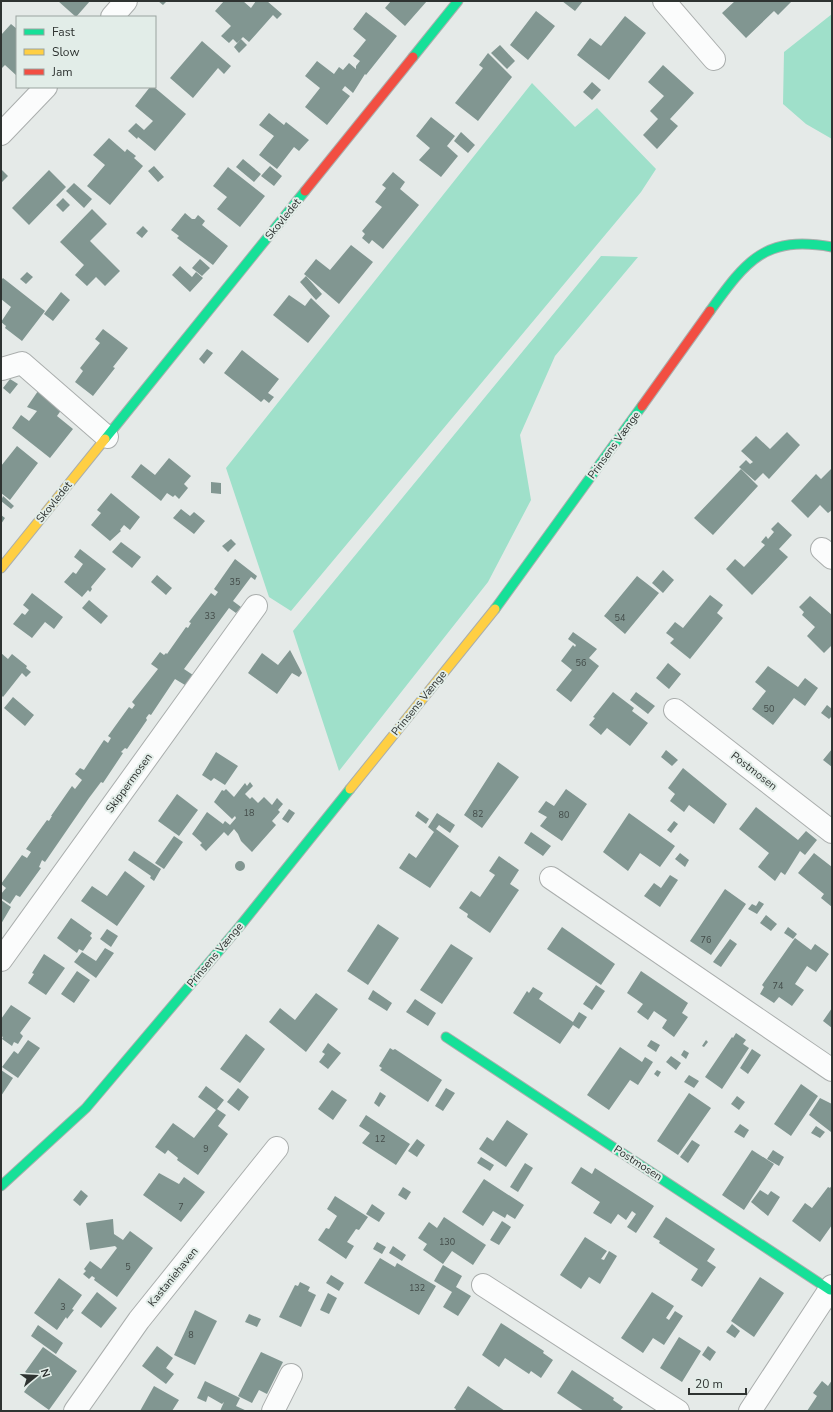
<svg xmlns="http://www.w3.org/2000/svg" width="833" height="1412" font-family="'Nunito Sans',sans-serif">
<style>
.green{fill:#9fe0ca}
.building{fill:#819691}
.lines{fill:none;stroke-linecap:round;stroke-linejoin:round}
.street-casing{stroke:#aaaead;stroke-width:24}
.fast-casing{stroke:#aaaead;stroke-width:11}
.slow-casing{stroke:#aaaead;stroke-width:11}
.jam-casing{stroke:#aaaead;stroke-width:11}
.street{stroke:#fbfcfc;stroke-width:22}
.fast{stroke:#16e098;stroke-width:9}
.slow{stroke:#ffcf43;stroke-width:9}
.jam{stroke:#f24e42;stroke-width:9}
.labels{text-anchor:middle;dominant-baseline:central;stroke-width:4;stroke-linejoin:round;paint-order:stroke}
.number-label{font-size:9px;fill:#434c49}
.street-label{font-size:11px;fill:#2e3331;stroke:#e2ede8}
</style>
<rect width="100%" height="100%" fill="#e5eae8"/>
<path class="green" d="M832 14V139L806 124 783 104 784 52Z
M532 83 575 127 597 108 656 169 641 192 291 611 269 597 226 468Z
M601 256 638 257 555 356 520 435 531 500 488 582 339 771 293 631Z"/>
<path class="building" d="M58 1H90L76 17Z
M158 1H167L163 5Z
M224 1H243L251 8 256 1H267L282 14 277 19 273 15 249 42 243 37 237 43 233 39 229 43 221 36 231 26 215 11Z
M391 1H427L405 26 385 8Z
M562 1H583L575 11Z
M735 1H792L778 15 774 11 746 38 722 13Z
M536 11 555 26 528 60 510 45Z
M366 12 397 36 366 75 365 74 353 93 345 86 342 90 350 96 327 125 305 107 320 88 305 76 317 61 334 74 339 67 343 70 349 63 356 69V66L360 61 353 56 366 40 353 29Z
M625 16 646 33 609 80 577 55 590 38 601 46Z
M11 24 17 29V76L5 65 1 69V35Z
M241 39 247 45 239 53 234 47Z
M202 41 231 66 224 74 218 68 193 98 170 78Z
M500 45 515 61 507 69 491 53Z
M488 53 512 77 478 121 455 103 483 68 479 65Z
M663 65 694 93 670 119 678 126 657 149 643 135 658 119 650 111 664 96 648 82Z
M592 82 601 90 592 100 583 92Z
M150 87H154L186 114 155 151 138 137 137 139 128 131 136 123 144 130 153 121 135 106Z
M269 113 284 125 286 122 309 140 299 151 294 147 277 169 259 155 274 136 259 125Z
M431 117 455 136 447 146 458 156 441 177 419 160 430 148 416 136Z
M461 132 475 145 468 153 454 141Z
M109 138 125 152 127 149 136 156 134 158 143 166 110 205 87 186 105 165 93 155Z
M243 159 261 174 254 182 236 167Z
M154 166 164 177 158 182 148 171Z
M270 166 282 176 274 186 261 176Z
M228 167 265 196 240 227 217 209 227 197 213 186Z
M1 169 8 176 1 183Z
M49 170 66 187 29 225 12 208Z
M393 172 405 182 400 189 419 205 383 249 372 240 369 244 362 238 365 234 362 231 382 207 375 202 386 188 382 185Z
M74 183 92 199 84 208 66 191Z
M63 198 70 205 63 212 56 205Z
M92 209 107 224 90 241 120 271 105 286 96 277 87 286 75 275 84 265 60 242Z
M185 213 192 219H195L198 215 205 221 202 225 228 246 213 265 177 238 179 236 171 230Z
M143 226 148 231 142 238 136 233Z
M351 245 373 262 339 304 304 274 316 259 330 270Z
M200 259 210 268 202 276 192 268Z
M180 266 192 277 196 272 203 278 190 292 172 275Z
M27 272 33 277 26 284 20 279Z
M306 276 322 294 316 300 300 282Z
M3 278 45 311 22 341 5 328 6 326 1 322 11 307 1 299V280Z
M61 292 70 300 53 321 44 314Z
M289 295 305 306 311 298 330 316 308 343 273 315Z
M103 329 128 348 113 367 115 368 93 396 75 382 83 371 80 368 100 343 95 339Z
M207 349 213 353 204 364 199 359Z
M242 350 279 379 268 393 274 397 269 403 264 399 261 402 224 373Z
M10 379 18 384 10 394 3 388Z
M38 391 62 409 57 416 73 429 50 458 12 428 21 415 29 421 37 411 27 407Z
M787 432 800 445 769 479 763 473 755 481 739 467 746 460 750 464 753 462 741 451 756 436 770 449Z
M17 446 38 463 10 500 1 493V466Z
M169 458 191 476 184 484 188 488 179 499 175 495 173 497 167 493 161 501 131 477 141 464 155 475Z
M832 468V510L828 513 820 505 808 518 791 501 816 474 821 479Z
M741 469 758 486 713 535 694 518Z
M211 482 221 483V494L211 493Z
M111 493 140 517 130 530 124 525 120 530 121 531 110 541 91 525 101 513 97 510Z
M3 496 14 506 11 509 1 501Z
M181 509 190 516 194 512 205 521 194 534 173 518Z
M1 515 5 518 1 524Z
M778 522 792 535 779 549 788 557 752 595 726 569 735 559 744 567 765 545 761 542 766 536 768 539 774 532 771 529Z
M231 539 236 544 228 552 222 546Z
M121 542 141 557 132 568 112 552Z
M80 549 106 569 91 587 92 589 90 592 88 590 82 597 64 582 73 572 76 574 83 564 74 557Z
M235 559 257 576 255 580 251 577 233 601 241 607 236 613 229 608 184 669 193 675 185 685 175 679 151 715 149 714 146 718 147 720 127 749 125 748 121 752 123 753 103 783 101 782 89 798 45 862 42 860 39 867 41 868 20 897 16 895 10 904 1 898V894L6 888 1 884 22 855 27 858 31 852 26 849 47 820 49 821 52 816H51L72 786 75 789 82 780 75 774 80 768 84 770 104 740 108 743 111 738 108 736 129 707 132 709 135 705 132 702 158 669 151 664 160 652 164 655 166 653 167 654 186 627 188 628 191 623 189 622 211 593 215 596 218 592 214 589Z
M663 570 674 580 663 593 652 583Z
M157 575 172 588 166 595 151 582Z
M637 576 659 593 625 634 604 616Z
M32 593 63 617 54 629 45 622 32 638 13 624 22 613 25 615 29 610 23 605Z
M710 595 723 605 717 613 723 618 690 659 670 643 674 639 666 633 675 622 683 628Z
M810 596 832 615V645L824 653 807 636 815 627 802 615 804 612 799 607Z
M89 600 108 616 101 624 82 608Z
M573 632 597 649 589 658 599 666 571 702 556 690 572 670 561 661 573 645 575 647 576 645 568 639Z
M290 650 302 673 299 677 292 673 277 694 248 673 262 653 278 665Z
M1 653 8 659 12 654 27 666 26 668 31 672 26 677 22 673 3 697 1 695Z
M668 663 681 674 669 689 656 678Z
M768 666 798 687 805 678 818 688 805 706 794 698 773 725 752 709 766 691 755 682Z
M613 692 634 708 632 711 648 723 630 746 607 728 601 735 589 725 595 718 593 717Z
M636 692 655 706 648 714 630 700Z
M13 697 34 715 25 726 4 708Z
M827 705 832 709V716L829 719 821 713Z
M832 749V767L823 760Z
M666 750 678 760 672 766 661 757Z
M216 752 238 766 225 785 214 778 211 781 202 775Z
M498 762 519 777 482 828 464 815Z
M683 768 727 804 714 824 689 805 684 812 670 801 675 794 668 788Z
M250 782 253 786 245 794 250 799 252 797 258 803 264 797 272 805 277 798 283 804 278 810 280 812 272 821 276 825 252 852 241 841 238 834 234 829 228 836 224 832 206 851 200 845 202 843 192 834 207 812 223 824 225 821 230 825 236 818 235 816 232 819 214 802 222 790 224 791 226 789 234 797 245 783 247 786Z
M566 789 587 804 562 841 540 826 547 817 538 812 546 801 554 806Z
M177 794 198 810 179 836 158 821Z
M756 807 798 840 806 831 817 840 805 855 800 851 785 875 781 872 775 881 758 867 769 853 739 829Z
M289 809 295 813 288 823 282 819Z
M418 811 429 819 426 824 415 816Z
M437 813 455 825 450 833 439 825 436 829 459 846 430 888 399 868 409 853 416 858 434 832 428 827Z
M629 813 675 846 660 867 640 853 628 871 603 852Z
M674 821 678 824 671 833 667 830Z
M531 832 551 846 543 856 524 843Z
M174 836 183 842 164 869 155 863Z
M134 851 161 869 154 881 150 878 151 876 128 860Z
M680 853 689 860 685 867 675 859Z
M814 853 832 867V907L821 898 824 894 798 873Z
M499 856 519 870 510 884 519 890 490 933 467 917 468 914 459 908 471 891 480 897 495 875 489 871Z
M235 866a5 5 0 1 1 10 0a5 5 0 1 1-10 0Z
M125 871 145 886 117 926 81 901 92 886 107 896Z
M670 875 678 880 660 907 644 896 654 883 661 888Z
M725 889 746 904 711 955 690 941Z
M1 900 11 907 1 924Z
M759 901 764 904 757 914 748 909 752 904 756 906Z
M766 915 777 924 771 931 760 923Z
M71 918 92 933 90 936 92 938 83 951 79 949 77 953 57 938Z
M378 924 399 938 368 985 347 971Z
M562 927 615 964 601 985 547 949Z
M788 927 797 934 793 939 784 933Z
M107 929 118 936 111 947 100 939Z
M795 938 811 950 815 944 829 954 816 972 807 966 795 984 804 990 792 1006 779 997 774 1003 760 994 764 987 762 985Z
M730 939 737 944 721 967 713 962Z
M451 944 473 958 442 1004 420 990Z
M105 948 114 953 96 978 74 962 82 952 96 961Z
M44 954 65 968 46 995 28 983 34 974 32 973Z
M77 971 90 980 74 1003 61 994Z
M641 971 688 1003 682 1013 688 1017 674 1037 662 1028 667 1020 654 1011 648 1020 637 1012 643 1004 627 993Z
M596 985 605 991 592 1010 583 1004Z
M533 987 543 993 539 999 573 1022 579 1012 587 1017 579 1029 573 1025 560 1044 513 1013 527 991 529 993Z
M373 990 392 1003 387 1011 368 999Z
M316 993 338 1009 306 1052 269 1022 280 1008 295 1020Z
M415 999 436 1013 428 1026 406 1012Z
M11 1005 31 1018 20 1033 23 1036 18 1044 14 1042 12 1046 2 1039 3 1037 1 1036V1019Z
M832 1008V1028L823 1021Z
M736 1033 746 1040 743 1044 749 1048 722 1089 705 1077 732 1037 733 1038Z
M246 1034 265 1049 240 1083 220 1069Z
M28 1040 40 1048 18 1078 2 1067 14 1051 18 1054Z
M651 1040 660 1045 656 1052 647 1046Z
M706 1040 708 1042 704 1047 702 1046Z
M328 1043 341 1053 328 1069 319 1062 325 1054 322 1052Z
M620 1047 642 1062 645 1057 653 1062 638 1085 630 1080 609 1110 587 1095Z
M390 1048 393 1050 395 1049 442 1080 428 1102 380 1070 382 1068 379 1066Z
M752 1049 761 1055 748 1074 740 1068Z
M684 1050 689 1053 686 1059 681 1055Z
M671 1056 681 1063 676 1070 666 1062Z
M1 1070 13 1078 1 1096Z
M657 1070 661 1072 658 1077 654 1074Z
M689 1075 699 1081 694 1088 684 1082Z
M801 1084 818 1096 791 1136 774 1124Z
M206 1086 224 1100 217 1109 226 1115 218 1126 228 1134 198 1175 177 1160 178 1158 168 1150 165 1154 155 1147 173 1123 194 1138 216 1110 198 1097Z
M238 1088 249 1097 239 1111 227 1102Z
M446 1088 455 1093 443 1111 435 1106Z
M332 1090 347 1100 333 1120 318 1109Z
M380 1092 386 1096 379 1107 374 1103Z
M689 1093 711 1108 678 1155 657 1141Z
M737 1096 745 1102 739 1110 731 1104Z
M820 1098 832 1104 831 1132 809 1115Z
M366 1115 410 1144 396 1165 362 1143 370 1133 359 1126Z
M507 1120 528 1134 506 1167 479 1149 487 1137 493 1141Z
M740 1124 749 1130 744 1138 734 1132Z
M816 1126 825 1132 820 1138 811 1133Z
M417 1139 425 1145 417 1157 408 1151Z
M692 1140 700 1145 688 1163 680 1157Z
M752 1150 774 1164 744 1210 722 1195Z
M773 1150 784 1157 779 1166 767 1159Z
M481 1157 494 1165 490 1171 477 1163Z
M525 1163 533 1168 518 1192 510 1187Z
M581 1167 592 1174 595 1168 654 1206 636 1233 627 1227 636 1214 632 1211 626 1220 618 1214 611 1224 593 1213 600 1202 571 1183Z
M159 1173 179 1184 184 1177 205 1192 181 1222 143 1195Z
M484 1179 524 1205 515 1219 507 1214 505 1218 493 1211 483 1226 462 1212Z
M832 1185V1225L820 1242 792 1221 805 1203 812 1208 828 1187 830 1188Z
M403 1187 411 1192 406 1200 398 1195Z
M81 1190 88 1196 80 1206 73 1200Z
M760 1190 768 1195 771 1191 780 1197 768 1216 751 1202Z
M335 1196 368 1217 359 1230 356 1229 347 1242 354 1246 346 1259 318 1240 326 1228 329 1229 337 1216 327 1209Z
M372 1204 385 1213 379 1222 366 1214Z
M444 1217 486 1245 473 1265 452 1251 443 1264 423 1250 427 1244 418 1238 429 1222 437 1228Z
M666 1217 715 1249 707 1261 716 1267 702 1287 691 1280 698 1269 659 1243 660 1241 653 1237Z
M113 1219 114 1234 123 1240 130 1231 153 1248 117 1297 94 1280 95 1278 92 1276 89 1279 83 1274 86 1271 84 1269 90 1261 101 1269 117 1248 115 1246 90 1250 86 1223Z
M502 1221 511 1227 499 1245 490 1240Z
M585 1237 607 1251 601 1259 604 1260 609 1251 617 1256 600 1284 589 1277 581 1289 560 1275Z
M377 1242 386 1247 382 1254 373 1249Z
M393 1246 406 1255 402 1261 389 1253Z
M380 1258 395 1267 397 1263 436 1286 419 1315 364 1283Z
M443 1265 462 1276 456 1287 471 1296 458 1316 443 1307 452 1292 434 1281Z
M331 1275 344 1283 339 1291 326 1283Z
M760 1277 784 1293 754 1337 731 1321Z
M59 1278 82 1295 72 1309 74 1310 67 1319 66 1317 57 1330 34 1313Z
M300 1282 310 1287 308 1291 316 1295 301 1327 279 1317 295 1285 298 1286Z
M97 1292 117 1308 101 1328 81 1313Z
M652 1292 674 1306 666 1318 669 1320 675 1311 683 1316 664 1345 653 1338 643 1353 621 1338Z
M328 1293 337 1298 329 1314 320 1310Z
M195 1310 217 1321 195 1365 174 1355Z
M249 1314 261 1319 257 1327 245 1322Z
M501 1323 544 1351 543 1353 553 1360 541 1378 531 1371 529 1374 505 1358 499 1367 482 1355Z
M732 1324 740 1331 735 1338 726 1332Z
M38 1325 63 1343 56 1354 31 1336Z
M679 1337 701 1351 682 1382 660 1368Z
M157 1346 173 1358 166 1368 174 1374 166 1384 142 1366Z
M708 1346 716 1352 710 1361 702 1355Z
M43 1347 77 1371 49 1410 24 1392 34 1378 25 1372Z
M261 1352 283 1362 267 1394 259 1390 252 1403 238 1396Z
M572 1370 614 1398 613 1400 623 1407 620 1411H584L557 1393Z
M832 1380V1411H807L817 1396 813 1393 822 1381 828 1386Z
M205 1381 240 1398 236 1406 247 1411H220L224 1402 222 1404 208 1396 206 1402 197 1398Z
M154 1386 179 1400 172 1411H140Z
M468 1386 505 1411H455L456 1409 454 1408Z"/>
<g class="lines">
<defs>
<path id="street" d="M664 1 714 59
M112 17 126 1
M1 134 46 87
M2 369 22 363 107 437
M822 549 832 558
M675 710 832 832
M551 878 832 1070
M1 960 256 606
M483 1285 678 1411
M75 1411 139 1320 277 1148
M273 1411 291 1375
M750 1411 832 1286"/>
<path id="fast" d="M413 57 458 1
M710 311C747 260 765 235 832 247
M105 439 305 191
M495 609 642 406
M446 1037 830 1290
M1 1186 86 1108 240 926 350 789"/>
<path id="slow" d="M1 568 105 439
M350 789 495 609"/>
<path id="jam" d="M305 191 413 57
M642 406 710 311"/>
</defs>
<use href="#street" class="street-casing"/>
<use href="#fast" class="fast-casing"/>
<use href="#slow" class="slow-casing"/>
<use href="#jam" class="jam-casing"/>
<use href="#street" class="street"/>
<use href="#fast" class="fast"/>
<use href="#slow" class="slow"/>
<use href="#jam" class="jam"/>
</g>
<g class="labels">
<g class="number-label">
<text x="235" y="582">35</text>
<text x="210" y="616">33</text>
<text x="620" y="618">54</text>
<text x="581" y="663">56</text>
<text x="769" y="709">50</text>
<text x="249" y="813">18</text>
<text x="478" y="814">82</text>
<text x="564" y="815">80</text>
<text x="706" y="940">76</text>
<text x="778" y="986">74</text>
<text x="380" y="1139">12</text>
<text x="206" y="1149">9</text>
<text x="181" y="1207">7</text>
<text x="447" y="1242">130</text>
<text x="128" y="1267">5</text>
<text x="417" y="1288">132</text>
<text x="63" y="1307">3</text>
<text x="191" y="1335">8</text>
</g>
<g class="street-label">
<text transform="translate(283 219) rotate(-51)">Skovledet</text>
<text transform="translate(614 445) rotate(-54)">Prinsens Vænge</text>
<text transform="translate(54 502) rotate(-51)">Skovledet</text>
<text transform="translate(419 703) rotate(-51)">Prinsens Vænge</text>
<text transform="translate(754 771) rotate(38)">Postmosen</text>
<text transform="translate(129 783) rotate(-54)">Skippermosen</text>
<text transform="translate(215 955) rotate(-50)">Prinsens Vænge</text>
<text transform="translate(638 1163) rotate(33)">Postmosen</text>
<text transform="translate(173 1277) rotate(-51)">Kastaniehaven</text>
</g>
</g>
<rect width="833" height="1412" fill="none" stroke="#2e3331" stroke-width="4"/>
<rect x="16" y="16" width="140" height="72" fill="#e2ede8" stroke="#9aa39f"/>
<rect x="24" y="29" width="20" height="6" fill="#16e098" stroke="#9aa39f"/>
<text x="52" y="36" font-size="12" fill="#2e3331">Fast</text>
<rect x="24" y="49" width="20" height="6" fill="#ffcf43" stroke="#9aa39f"/>
<text x="52" y="56" font-size="12" fill="#2e3331">Slow</text>
<rect x="24" y="69" width="20" height="6" fill="#f24e42" stroke="#9aa39f"/>
<text x="52" y="76" font-size="12" fill="#2e3331">Jam</text>
<g transform="translate(36 1376) rotate(72)" stroke="#e2ede8" stroke-width="3" paint-order="stroke">
<path d="M0-3L7 15L0 10L-7 15Z" fill="#2e3331"/>
<text y="-6" font-size="11" font-weight="bold" text-anchor="middle" fill="#2e3331">N</text>
</g>
<path d="M689 1388v6h57v-6" fill="none" stroke="#2e3331" stroke-width="2"/>
<text x="695" y="1388" font-size="12" fill="#2e3331" stroke="#e2ede8" stroke-width="3" paint-order="stroke">20 m</text>
</svg>
